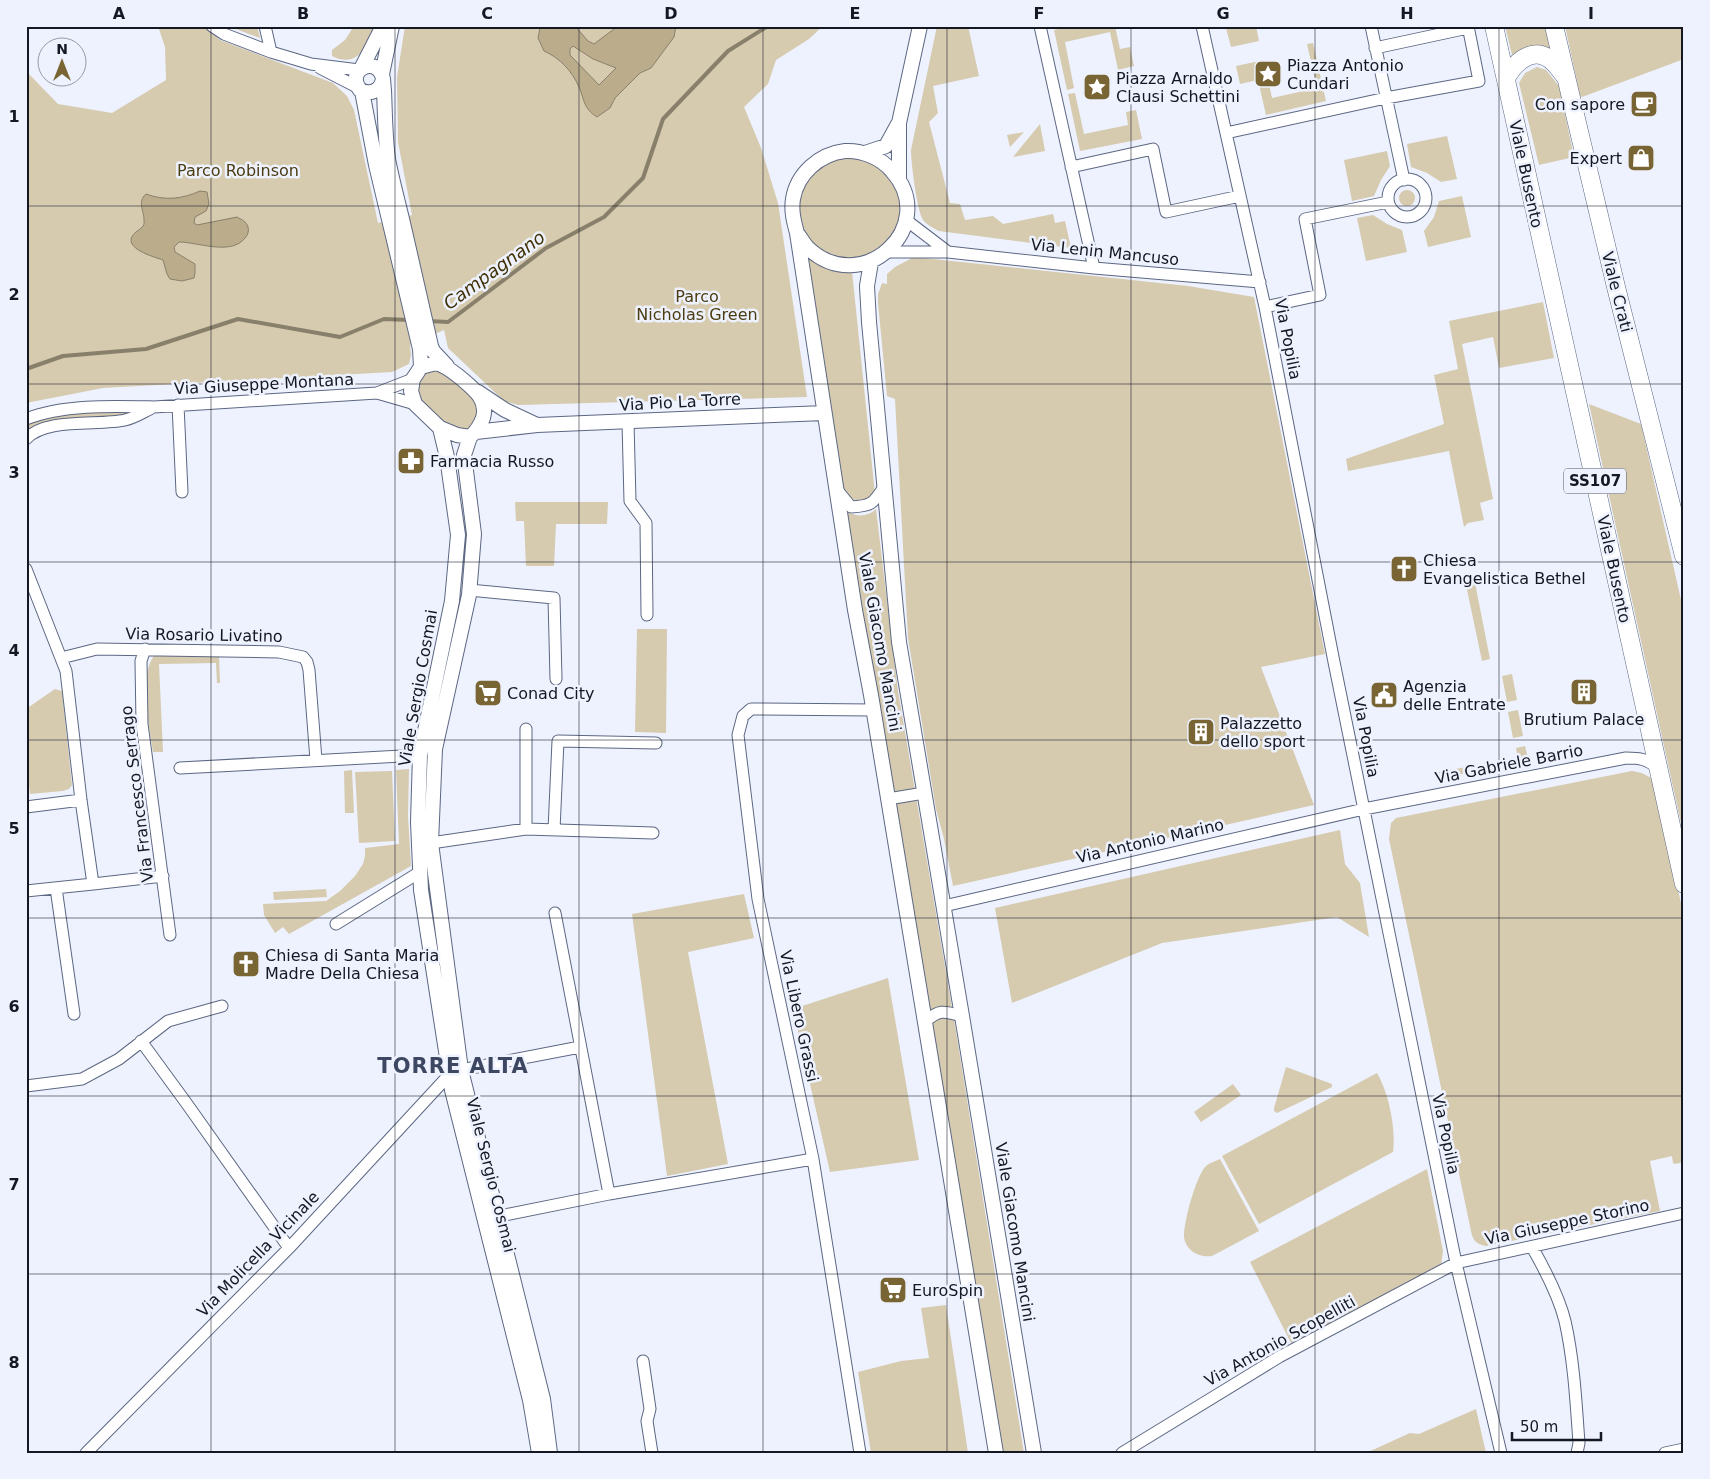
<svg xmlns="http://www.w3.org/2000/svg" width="1710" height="1479" font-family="'DejaVu Sans',sans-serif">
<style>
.green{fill:#d6caaf}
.water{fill:#bbad8c;stroke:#89806c;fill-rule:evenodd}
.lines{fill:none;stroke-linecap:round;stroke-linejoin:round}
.stream{stroke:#89806c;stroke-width:4}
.minor-casing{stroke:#5c6782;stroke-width:13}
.tertiary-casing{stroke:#5c6782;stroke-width:16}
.primary-casing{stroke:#5c6782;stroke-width:19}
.minor{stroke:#fff;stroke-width:11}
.tertiary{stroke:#fff;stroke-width:14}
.primary{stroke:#fff;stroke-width:18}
.grid{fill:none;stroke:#141823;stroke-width:1;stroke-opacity:0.55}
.labels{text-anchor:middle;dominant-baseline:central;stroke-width:5;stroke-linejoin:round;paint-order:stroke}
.shield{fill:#edf2fe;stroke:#555965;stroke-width:1}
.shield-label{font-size:15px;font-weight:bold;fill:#141823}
.poi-label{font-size:16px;fill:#141823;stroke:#edf2fe;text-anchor:start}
.park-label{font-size:16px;fill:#4c3c11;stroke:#edf2fe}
.street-label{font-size:16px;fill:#141823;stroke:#edf2fe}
.water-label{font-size:18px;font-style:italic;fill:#413104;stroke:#edf2fe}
.district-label{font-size:21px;font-weight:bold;letter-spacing:1px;fill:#3e4761;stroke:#edf2fe}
.neatline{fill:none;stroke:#141823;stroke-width:2}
.grid-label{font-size:16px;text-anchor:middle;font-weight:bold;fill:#141823}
</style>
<rect width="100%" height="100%" fill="#edf2fe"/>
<path class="green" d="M158 26H204L220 40 333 83 347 96 354 110 378 223 412 215 398 142 397 77 405 26H823L809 39 776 60 768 84 744 107 761 148 778 203 807 397 518 405 504 401 448 348 444 330 410 345 411 355 409 364 392 372 103 388 26 403V71L58 104 112 113 166 80 165 47Z
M234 26H257L260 38 233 28Z
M354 26H377C367 46 358 69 332 56V50L345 40Z
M937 26H968L979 76 933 86 938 113 929 122 950 203 960 204 965 220 993 216 1003 224 1053 214 1055 223 1065 221 1071 248 939 231C933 228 927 225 923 220 917 210 911 163 911 150Z
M1070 26H1115L1120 49 1130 47 1134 66 1118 70 1110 32 1065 42 1074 88 1067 90 1054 30Z
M1233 26H1256L1259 41 1231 47 1226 28Z
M1505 26H1545L1550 48C1533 45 1526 46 1512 55Z
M1565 26H1684V59L1582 97 1580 95Z
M1313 43 1326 101 1266 115 1258 80 1240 84 1236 66 1264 60 1272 98 1317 88 1307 44Z
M1537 67 1546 70 1559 86 1574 157 1539 165 1519 83 1525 73Z
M1075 93 1084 134 1128 125 1126 112 1136 110 1142 139 1080 151 1068 94Z
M1040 124 1045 151 1013 157Z
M1024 132 1010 147 1007 135Z
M1447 136 1457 179 1441 182 1427 173 1411 167 1407 144Z
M1387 151 1390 166 1381 180 1374 196 1352 201 1344 160Z
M799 208a51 51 0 1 1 102 0a51 51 0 1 1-102 0Z
M1399 198a8 8 0 1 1 16 0a8 8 0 1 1-16 0Z
M1462 196 1471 237 1428 247 1424 231 1434 217 1439 201Z
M1373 215 1387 224 1402 230 1407 252 1366 261 1357 218Z
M804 253 852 271 875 494C866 501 853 502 845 496Z
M914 257 1188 286 1254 297 1325 654 1261 667 1314 805 953 886 944 839 936 809 908 638 895 399 887 396 878 303V294L882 283 887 284V274L895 267Z
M1543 302 1554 358 1499 368 1493 337 1462 344 1493 499 1480 503 1484 520 1468 523 1464 527 1449 451 1348 471 1346 459 1444 424 1434 375 1458 369 1449 321Z
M436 366 481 403 474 430 458 433 417 402 415 380Z
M1589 404 1641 424 1684 613V837Z
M124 410 135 413 26 435V425C56 411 90 411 124 410Z
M515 502H608L607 524H556L554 566H526L524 521H516Z
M876 509 898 691 955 1025 1024 1453H1002L928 1009 847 512C858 517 867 517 876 509Z
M1475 583 1490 659 1482 661 1466 585Z
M637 629H667L666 733 635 732Z
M155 654 219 656 220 683H217L216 663 159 664 163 752H153C149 723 137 679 155 654Z
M1512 674 1517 700 1507 702 1502 676Z
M55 689 62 691 72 785 69 789 63 791 30 794 26 761V709Z
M1518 710 1523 736 1513 738 1508 712Z
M1525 746 1528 758 1518 760 1516 748Z
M1493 762 1494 768 1435 779 1434 773Z
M409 769 408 816 411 866 289 934 283 927 275 933 264 915 263 904 326 901 340 891 355 876 363 864 365 856V848L399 844 396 770Z
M352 770 354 813H345L344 771Z
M392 771 395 841 359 843 355 772Z
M1632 771 1642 773 1655 780 1684 918V1162L1675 1164 1673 1163 1672 1156 1650 1161 1660 1211 1486 1246C1476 1244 1473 1241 1471 1231L1389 839 1391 823 1396 818Z
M1340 830 1345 864 1360 883 1369 937 1337 917 1162 943 1012 1003 995 908Z
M326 889 327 897 274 900 273 892Z
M744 894 754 938 688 952 728 1164 667 1176 632 914Z
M888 978 919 1160 830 1172 793 1009Z
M1286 1067 1332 1084V1087L1277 1113 1274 1111V1108Z
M1377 1073C1389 1094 1396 1128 1393 1152L1259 1224 1222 1156Z
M1233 1084 1241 1095 1201 1122 1194 1112Z
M1220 1159 1259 1231 1212 1256C1200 1258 1185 1251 1184 1236 1184 1221 1196 1176 1206 1166 1209 1163 1216 1161 1220 1159Z
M1427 1169 1443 1251 1441 1266 1291 1343 1250 1262Z
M946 1305 968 1453H871L858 1372 901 1361 929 1358 921 1308Z
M1476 1409 1486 1453H1366L1410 1433 1419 1434Z"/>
<path class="water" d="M550 26H575L588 41 594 44 618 26H676L674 37 651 68 640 73 615 98 610 108 597 117C583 108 585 101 579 87 572 71 560 58 544 51L538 38 540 28ZM573 46 593 59 616 68 599 85 570 55V49Z
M200 191 207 192 209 204 206 211 195 217 194 223 197 225 237 217C242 220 246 221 248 227 249 231 248 235 245 238 231 256 198 242 179 242L174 247 175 252 195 264V273L194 278 182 281 170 279 167 274 163 260C154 257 118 247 136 232 141 228 145 227 144 220 144 210 137 202 146 194 165 201 182 199 200 191Z"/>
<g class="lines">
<path class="stream" d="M429 321 448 322 546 248 604 217 643 178 663 119 728 51 768 26
M26 369 63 356 146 349 238 319 340 337 384 319 409 320"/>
<defs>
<path id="minor" d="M212 26 224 34 271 52 311 64 359 70
M265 26 271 52
M1040 26 1094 268
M1202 26 1265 307 1334 662 1456 1263 1501 1453
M1371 26 1404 180
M1375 48 1468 28
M320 68 359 88
M1226 133 1386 98 1479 81 1468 26
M1071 167 1153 149 1166 212 1240 196
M1388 198a19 19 0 1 1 38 0a19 19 0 1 1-38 0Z
M906 220 948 252
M888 252H948L1094 268 1260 282
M1265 307 1320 295 1305 219 1388 202
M377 393 413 379
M178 405 182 492
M26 419C63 404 114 406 154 407L377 393 415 404
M628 422 630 501 646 523 647 615
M26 439C46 417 99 426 125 420 134 418 142 413 150 409
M838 491 851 507C871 506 873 504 884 487
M26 569 66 671 81 800 93 884 26 891
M469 590 554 598 556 679
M145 649 141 661 142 724 170 935
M61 658 97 649 279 652 303 657 307 662 309 670 316 760
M526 729V829
M180 768 420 755
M888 799 924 793
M26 807 81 800
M554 830 558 741 656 743
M431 843 526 829 653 833
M93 884 163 876
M56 888 74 1014
M944 906 1364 809 1626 758C1641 758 1646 759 1658 768
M555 913 609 1194
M336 924 420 872
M925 1022C939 1009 944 1011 962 1016
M141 1041 187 1104 289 1248
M461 1070 580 1047
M26 1086 82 1079 119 1059 168 1021 222 1006
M490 1218 609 1194 813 1159
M1532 1247C1544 1268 1559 1297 1565 1321 1574 1361 1576 1402 1579 1443L1577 1453
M643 1361 650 1409 647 1421 652 1453
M86 1453 289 1248 449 1075
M860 1453 813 1159 758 899 738 735 743 716 751 709 873 710
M1122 1453 1279 1357 1456 1263 1684 1213
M1665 1453 1684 1449"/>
<path id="tertiary" d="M362 67 383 26
M382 74 392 26
M383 79C381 91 371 95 360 90 345 70 375 56 382 75 384 80 383 85 384 90 385 113 385 136 388 159 392 180 398 202 403 223 412 264 422 305 431 346L433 351 447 366
M362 91 376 165 420 349 421 367
M865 153 886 146 898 124
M899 179V123L920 26
M797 233C801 238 804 244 808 248 862 299 941 226 892 171 881 158 862 150 845 151 819 154 797 174 793 199 791 211 794 222 797 233L855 610 871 695 996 1453
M871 262 867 286 869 322 899 642 962 1016 1034 1453
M436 363C447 366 453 372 462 379 475 390 488 400 483 418 480 426 477 431 470 437L457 435 440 428 415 404 411 391 413 379 421 367Z
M478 392 505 410 537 425
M440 428 447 457 458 535 452 601 420 755 418 822 421 890 452 1090 530 1400 539 1453
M476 432 537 425 824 413
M470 437 464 455 474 534 469 595 435 749 431 843 461 1070 543 1399 550 1453"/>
<path id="primary" d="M1494 26 1684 884
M1554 26 1616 287 1684 556
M1506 78C1514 64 1530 47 1548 58 1555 62 1559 69 1564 75"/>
</defs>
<use href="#minor" class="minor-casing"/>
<use href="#tertiary" class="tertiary-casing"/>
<use href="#primary" class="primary-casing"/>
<use href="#minor" class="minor"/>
<use href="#tertiary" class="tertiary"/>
<use href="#primary" class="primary"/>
</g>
<path class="grid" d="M211 26V1453M395 26V1453M579 26V1453M763 26V1453M947 26V1453M1131 26V1453M1315 26V1453M1499 26V1453M26 206H1684M26 384H1684M26 562H1684M26 740H1684M26 918H1684M26 1096H1684M26 1274H1684"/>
<defs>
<symbol id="sight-square" viewBox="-11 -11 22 22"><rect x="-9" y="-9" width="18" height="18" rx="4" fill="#796534" stroke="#edf2fe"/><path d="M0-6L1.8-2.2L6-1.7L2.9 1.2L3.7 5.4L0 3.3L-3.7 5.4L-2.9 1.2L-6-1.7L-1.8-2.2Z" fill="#fff"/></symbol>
<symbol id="cafe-square" viewBox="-11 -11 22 22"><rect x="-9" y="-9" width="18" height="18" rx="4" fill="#796534" stroke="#edf2fe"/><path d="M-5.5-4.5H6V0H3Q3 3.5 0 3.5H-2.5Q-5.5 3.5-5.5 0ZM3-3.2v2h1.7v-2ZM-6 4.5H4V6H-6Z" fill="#fff"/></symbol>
<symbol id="shop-square" viewBox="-11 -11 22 22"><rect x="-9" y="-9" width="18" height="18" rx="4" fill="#796534" stroke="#edf2fe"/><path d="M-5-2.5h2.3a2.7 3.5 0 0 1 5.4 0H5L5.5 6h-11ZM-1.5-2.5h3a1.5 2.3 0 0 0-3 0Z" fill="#fff"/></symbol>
<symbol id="pharmacy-square" viewBox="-11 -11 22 22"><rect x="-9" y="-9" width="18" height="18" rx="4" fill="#796534" stroke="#edf2fe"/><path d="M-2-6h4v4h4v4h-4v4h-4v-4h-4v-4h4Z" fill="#fff"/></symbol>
<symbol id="church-square" viewBox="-11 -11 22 22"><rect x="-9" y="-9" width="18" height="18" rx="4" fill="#796534" stroke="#edf2fe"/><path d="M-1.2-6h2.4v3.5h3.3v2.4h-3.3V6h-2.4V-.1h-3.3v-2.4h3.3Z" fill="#fff"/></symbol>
<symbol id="building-square" viewBox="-11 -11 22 22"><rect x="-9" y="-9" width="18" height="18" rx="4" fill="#796534" stroke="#edf2fe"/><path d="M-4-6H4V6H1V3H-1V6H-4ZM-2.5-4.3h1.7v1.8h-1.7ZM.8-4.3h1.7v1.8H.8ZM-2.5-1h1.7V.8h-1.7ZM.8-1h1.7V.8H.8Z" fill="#fff"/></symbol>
<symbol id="supermarket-square" viewBox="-11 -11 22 22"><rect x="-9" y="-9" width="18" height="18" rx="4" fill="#796534" stroke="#edf2fe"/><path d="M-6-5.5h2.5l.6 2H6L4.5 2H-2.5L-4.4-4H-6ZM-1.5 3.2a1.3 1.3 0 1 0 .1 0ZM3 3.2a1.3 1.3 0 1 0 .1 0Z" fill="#fff"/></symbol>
<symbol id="civic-square" viewBox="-11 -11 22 22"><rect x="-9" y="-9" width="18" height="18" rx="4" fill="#796534" stroke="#edf2fe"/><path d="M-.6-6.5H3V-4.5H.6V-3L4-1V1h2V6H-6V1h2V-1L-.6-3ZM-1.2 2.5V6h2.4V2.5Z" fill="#fff"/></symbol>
</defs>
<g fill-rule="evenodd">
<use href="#sight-square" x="1252" y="58" width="32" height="32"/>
<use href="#sight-square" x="1081" y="71" width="32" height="32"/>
<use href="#cafe-square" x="1628" y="88" width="32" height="32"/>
<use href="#shop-square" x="1625" y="142" width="32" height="32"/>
<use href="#pharmacy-square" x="395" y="445" width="32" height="32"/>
<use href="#church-square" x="1388" y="553" width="32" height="32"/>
<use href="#building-square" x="1568" y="676" width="32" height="32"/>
<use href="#supermarket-square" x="472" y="677" width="32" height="32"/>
<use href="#civic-square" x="1368" y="679" width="32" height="32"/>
<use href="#building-square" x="1185" y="716" width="32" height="32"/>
<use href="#church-square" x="230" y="948" width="32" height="32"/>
<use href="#supermarket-square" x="877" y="1274" width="32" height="32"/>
</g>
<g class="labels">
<rect class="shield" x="1564" y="468.5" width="62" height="25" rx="4"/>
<g class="shield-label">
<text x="1595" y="481">SS107</text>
</g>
<g class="poi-label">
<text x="1287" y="65">Piazza Antonio<tspan x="1287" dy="18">Cundari</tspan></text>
<text x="1116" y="78">Piazza Arnaldo<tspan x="1116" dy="18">Clausi Schettini</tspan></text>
<text x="1625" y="104" text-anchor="end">Con sapore</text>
<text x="1622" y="158" text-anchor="end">Expert</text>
<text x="430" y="461">Farmacia Russo</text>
<text x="1423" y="560">Chiesa<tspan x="1423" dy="18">Evangelistica Bethel</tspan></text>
<text x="1403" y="686">Agenzia<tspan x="1403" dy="18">delle Entrate</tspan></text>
<text x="507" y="693">Conad City</text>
<text x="1584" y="719" text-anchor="middle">Brutium Palace</text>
<text x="1220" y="723">Palazzetto<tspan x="1220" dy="18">dello sport</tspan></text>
<text x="265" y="955">Chiesa di Santa Maria<tspan x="265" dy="18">Madre Della Chiesa</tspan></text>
<text x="912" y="1290">EuroSpin</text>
</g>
<g class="park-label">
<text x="238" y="170">Parco Robinson</text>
<text x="697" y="296">Parco<tspan x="697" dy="18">Nicholas Green</tspan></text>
</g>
<g class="street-label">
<text transform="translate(1526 174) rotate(78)">Viale Busento</text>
<text transform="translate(1105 252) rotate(6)">Via Lenin Mancuso</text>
<text transform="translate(1617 292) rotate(76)">Viale Crati</text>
<text transform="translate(1288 339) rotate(79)">Via Popilia</text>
<text transform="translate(264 384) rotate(-3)">Via Giuseppe Montana</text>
<text transform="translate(680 402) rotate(-3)">Via Pio La Torre</text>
<text transform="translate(1614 569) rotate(78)">Viale Busento</text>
<text transform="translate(204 635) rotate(1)">Via Rosario Livatino</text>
<text transform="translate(880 642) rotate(80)">Viale Giacomo Mancini</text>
<text transform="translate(418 688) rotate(-80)">Viale Sergio Cosmai</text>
<text transform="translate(1366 737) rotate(79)">Via Popilia</text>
<text transform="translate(1509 764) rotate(-11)">Via Gabriele Barrio</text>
<text transform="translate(137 794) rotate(-97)">Via Francesco Serrago</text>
<text transform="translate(1150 841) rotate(-13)">Via Antonio Marino</text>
<text transform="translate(799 1016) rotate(78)">Via Libero Grassi</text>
<text transform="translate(1446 1134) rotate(78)">Via Popilia</text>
<text transform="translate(491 1175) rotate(76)">Viale Sergio Cosmai</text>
<text transform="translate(1567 1222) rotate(-12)">Via Giuseppe Storino</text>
<text transform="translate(1015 1232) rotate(81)">Viale Giacomo Mancini</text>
<text transform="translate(258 1254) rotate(-46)">Via Molicella Vicinale</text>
<text transform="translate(1280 1341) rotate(-29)">Via Antonio Scopelliti</text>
</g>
<g class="water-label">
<text transform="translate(494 270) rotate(-36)">Campagnano</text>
</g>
<g class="district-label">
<text x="453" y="1066">TORRE ALTA</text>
</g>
</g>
<rect width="1710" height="1479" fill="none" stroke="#edf2fe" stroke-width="55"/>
<g transform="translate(62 62)"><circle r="24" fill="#edf2fe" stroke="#969ba6"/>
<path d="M0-4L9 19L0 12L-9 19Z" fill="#796534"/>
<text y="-8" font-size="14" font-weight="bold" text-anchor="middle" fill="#141823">N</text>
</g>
<path d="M1512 1432v8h89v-8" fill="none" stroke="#141823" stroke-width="2.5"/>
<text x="1520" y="1432" font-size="15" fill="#141823" stroke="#edf2fe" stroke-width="4" paint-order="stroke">50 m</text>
<rect x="28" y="28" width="1654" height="1424" class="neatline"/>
<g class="grid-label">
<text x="119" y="19">A</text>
<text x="303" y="19">B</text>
<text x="487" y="19">C</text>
<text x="671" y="19">D</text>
<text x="855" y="19">E</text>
<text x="1039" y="19">F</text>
<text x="1223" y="19">G</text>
<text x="1407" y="19">H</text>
<text x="1591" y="19">I</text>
<text x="14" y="122">1</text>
<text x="14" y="300">2</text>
<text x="14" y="478">3</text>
<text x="14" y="656">4</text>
<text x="14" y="834">5</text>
<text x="14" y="1012">6</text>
<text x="14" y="1190">7</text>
<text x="14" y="1368">8</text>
</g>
</svg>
